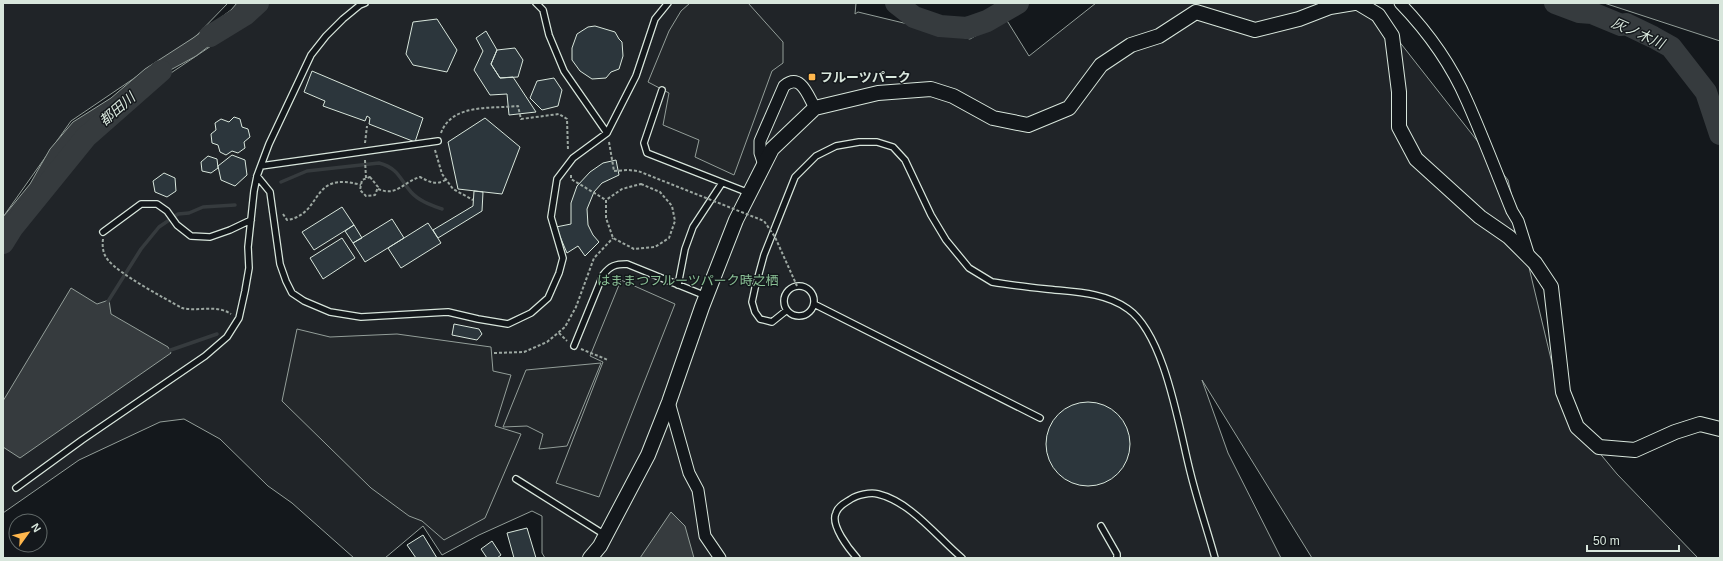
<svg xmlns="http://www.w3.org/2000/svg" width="1723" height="561" font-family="Helvetica,'Noto Sans JP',sans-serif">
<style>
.green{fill:#202428;stroke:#939e99}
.parking{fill:#24282b;stroke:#939e99}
.water{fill:#363b3e;stroke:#939e99}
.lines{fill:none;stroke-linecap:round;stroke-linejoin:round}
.stream{stroke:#363b3e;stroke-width:3.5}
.river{stroke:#363b3e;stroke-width:22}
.building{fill:#2c363c;stroke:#d8e6dc}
.service-casing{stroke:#d8e6dc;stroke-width:8}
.minor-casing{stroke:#d8e6dc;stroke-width:13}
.tertiary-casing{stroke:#d8e6dc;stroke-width:16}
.path{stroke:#9da8a2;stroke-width:2;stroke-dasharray:3 2;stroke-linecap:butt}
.service{stroke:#14181c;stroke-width:5.5}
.minor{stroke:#14181c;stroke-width:11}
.tertiary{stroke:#14181c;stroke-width:14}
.path-bridge{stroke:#9da8a2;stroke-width:2;stroke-dasharray:3 2;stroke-linecap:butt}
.poi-dot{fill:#ffb74d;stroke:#14181c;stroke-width:1.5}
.labels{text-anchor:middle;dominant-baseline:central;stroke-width:3;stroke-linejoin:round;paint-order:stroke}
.poi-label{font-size:13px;font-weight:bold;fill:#d8e6dc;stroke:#14181c;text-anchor:start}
.park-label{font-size:13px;fill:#8ac095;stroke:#14181c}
.water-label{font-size:14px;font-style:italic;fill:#d8e6dc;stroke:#14181c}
</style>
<rect width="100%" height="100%" fill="#14181c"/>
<path class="green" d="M3 3H228L195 37 71 121 3 217Z
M259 3H856L855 14 858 12 970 39 1006 19 1029 56 1096 3H1369L1508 180 1563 409 1617 474 1698 558H1312L1202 380 1228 453 1281 558H545L542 553V516L532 511 479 535 442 555 423 526 385 558H354L292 503 268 486 220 439 184 419 160 422 79 460 3 513V249L23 215 113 112 217 42Z
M1604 3H1720V41Z"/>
<path class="parking" d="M690 3H748L783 42V63L772 71 734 175 695 157 699 140 663 125 669 93 648 82 669 31 681 11Z
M621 280 675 304 599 497 556 483 603 362 590 356Z
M297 329 330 337 397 334 491 347 493 371 511 375 495 426 521 434 485 518 444 540 422 521 409 516 371 488 282 401Z
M601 363 567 446 539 449 543 434 527 426 503 427 526 370Z"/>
<path class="water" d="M237 3H251L217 40 196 56 165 73 120 102 76 140 52 163 3 229V217L30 184 50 149 73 122 111 98 145 69 193 38 231 10Z
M71 288 97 304 109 300 111 314 168 347 171 353 20 458 3 447V401Z
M671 512 685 526 694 558H640Z"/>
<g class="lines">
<path class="stream" d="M281 182 307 171 379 163C398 168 400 179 411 192 419 201 431 205 442 209
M107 303 141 249 159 227 178 214 189 213 203 207 235 205
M165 352 217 334"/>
<path class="river" d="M896 3 914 17 940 26 967 28 987 21 1018 3
M1555 3 1579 12 1592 13 1621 25 1626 24 1653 37 1671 47 1706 92 1720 134
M210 36 246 14 258 3
M3 243 13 227 86 137 161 71"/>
</g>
<path class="building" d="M437 19 457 50 447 72 413 65 406 54 413 22Z
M595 26 615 32 619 39 622 42 623 56 619 69 611 72 606 78 592 79 580 71 572 60V48L577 34 588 27Z
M486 31 497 50 491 64 500 78 513 77 536 112 509 115 507 94 490 95 474 70 483 51 476 38Z
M515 48 523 60 518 77 500 78 491 64 497 50Z
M312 71 423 118 415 142 369 124 370 118 367 116 365 121 323 106 325 101 304 92Z
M554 78 562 90 558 106 542 110 530 98 537 81Z
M234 117 240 119 242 127 248 129 250 137 244 142 245 148 238 153 232 151 226 155 220 152 218 145 212 143 211 134 216 130 215 123 221 119 229 122Z
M485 118 520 147 502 194 458 189 448 142Z
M232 155 245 160 247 175 235 186 221 180 218 166Z
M208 156 217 159 218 168 211 173 202 171 201 162Z
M616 160 619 175 602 183 594 192 587 209 588 225 593 235 599 242 585 256 578 246 567 253 556 227 571 224V203L577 186 590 172 603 163Z
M164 173 175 178 176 191 167 197 155 192 153 181Z
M474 191 483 192 482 211 438 238 433 230 473 206Z
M342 207 354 225 314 250 302 232Z
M392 219 404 238 365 262 353 243Z
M428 223 441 243 401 268 388 248Z
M354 225 362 238 353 243 345 231Z
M342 238 355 258 323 279 310 258Z
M454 324 479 329 482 334 477 340 452 335Z
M1046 444a42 42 0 1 1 84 0a42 42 0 1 1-84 0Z
M527 528 536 558H514L507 533Z
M423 535 437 558H416L407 545Z
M492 541 501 555 497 558H487L481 549Z"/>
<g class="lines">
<defs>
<path id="service" d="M536 3 543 10 549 35 564 71 607 133
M662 90 644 143 647 153 749 193
M261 166 438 141
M257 176 270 192 280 264 286 281 292 293 304 301 330 312 361 317 448 312 478 319 508 324 531 313 548 298 559 273 563 258 551 217 557 179 573 158 607 133 636 76 655 19 668 3
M103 232 141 204H157L167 211 177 225 191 236 210 237 230 230 251 220
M678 285 685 249 693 227 722 183
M784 301a15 15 0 1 1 30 0a15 15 0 1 1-30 0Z
M814 304 1040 418
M787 310 772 322 760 319 755 312 752 302 755 288 764 255 795 177 816 156 836 146 859 142H877L893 147 905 160 931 215 946 240 969 268 992 282C1010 285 1028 287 1046 289 1073 292 1105 292 1128 309 1165 335 1179 428 1190 471 1197 500 1207 529 1215 558
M574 346 603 275C610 266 615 264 627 264L706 296
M516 479 605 535
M16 488 82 440 205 356 227 337 239 318 245 291 249 268 248 247 254 191 257 176 269 144 311 55 326 36 343 19 360 5 365 3
M1101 526 1117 554V558
M857 558C849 549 830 525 836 513 838 506 845 503 851 499 857 495 870 492 878 494 911 502 937 537 962 558"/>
<path id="minor" d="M1400 3C1427 31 1451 64 1467 101 1483 137 1497 174 1512 211L1518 221 1529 256
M764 165 760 153V141L784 86C801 72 808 96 815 108
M669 402 689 473 698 490 705 536 720 558"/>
<path id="tertiary" d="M1358 3 1378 15 1392 36 1399 92V127L1416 159 1480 217 1509 237 1535 263 1551 287 1563 392 1577 427 1599 447 1635 450 1675 432 1700 424 1720 429
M590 558 600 546 648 455 669 402 702 307 736 220 772 149 815 108 878 93 931 89 953 96 993 118 1028 125 1069 108 1101 65 1131 45 1159 36 1196 12 1255 30 1299 19 1330 7 1354 3"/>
</defs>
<use href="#service" class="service-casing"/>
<use href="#minor" class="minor-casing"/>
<use href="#tertiary" class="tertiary-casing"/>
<path class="path" d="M441 133C452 103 492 109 518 106L521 119 559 114 567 119 568 151
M609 142 614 171
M365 143 367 126
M435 150 442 174 453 189 473 200
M365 160 366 178
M571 175V179L606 200
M370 177 378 187 375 195 366 196 360 190 362 180Z
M641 184 660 192 672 206 675 221 669 238 655 247 634 249 613 238 606 218V200L622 189Z
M378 189C397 197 403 182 420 177 430 182 436 186 447 179
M283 214 287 220C324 214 309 170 361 185
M103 239C102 247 103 254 108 260 119 274 164 298 182 308 198 312 216 304 231 314
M559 333 567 341
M581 349 608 360
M494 353 524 352 547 342 565 327 576 307 594 258 613 238"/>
<use href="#service" class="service"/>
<use href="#minor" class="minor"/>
<use href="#tertiary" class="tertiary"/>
<path class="path-bridge" d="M614 171 628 170 638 171 764 221 775 237 797 286"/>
</g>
<rect class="poi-dot" x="808" y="73" width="8" height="8" rx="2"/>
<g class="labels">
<g class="poi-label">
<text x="820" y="77">フルーツパーク</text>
</g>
<g class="park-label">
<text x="688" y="280">はままつフルーツパーク時之栖</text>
</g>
<g class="water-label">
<text transform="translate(1638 33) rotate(24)">灰ノ木川</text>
<text transform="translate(117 109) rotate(-41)">都田川</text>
</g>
</g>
<rect width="1723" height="561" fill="none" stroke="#d8e6dc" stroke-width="8"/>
<g transform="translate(28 533) rotate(57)"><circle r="19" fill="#14181c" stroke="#626a69"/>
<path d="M0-3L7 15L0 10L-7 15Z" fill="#ffb74d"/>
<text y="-6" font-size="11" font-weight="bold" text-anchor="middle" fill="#d8e6dc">N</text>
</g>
<path d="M1587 545v6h92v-6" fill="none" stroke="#d8e6dc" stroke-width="2"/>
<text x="1593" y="545" font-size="12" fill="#d8e6dc" stroke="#14181c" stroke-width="3" paint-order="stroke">50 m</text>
</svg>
